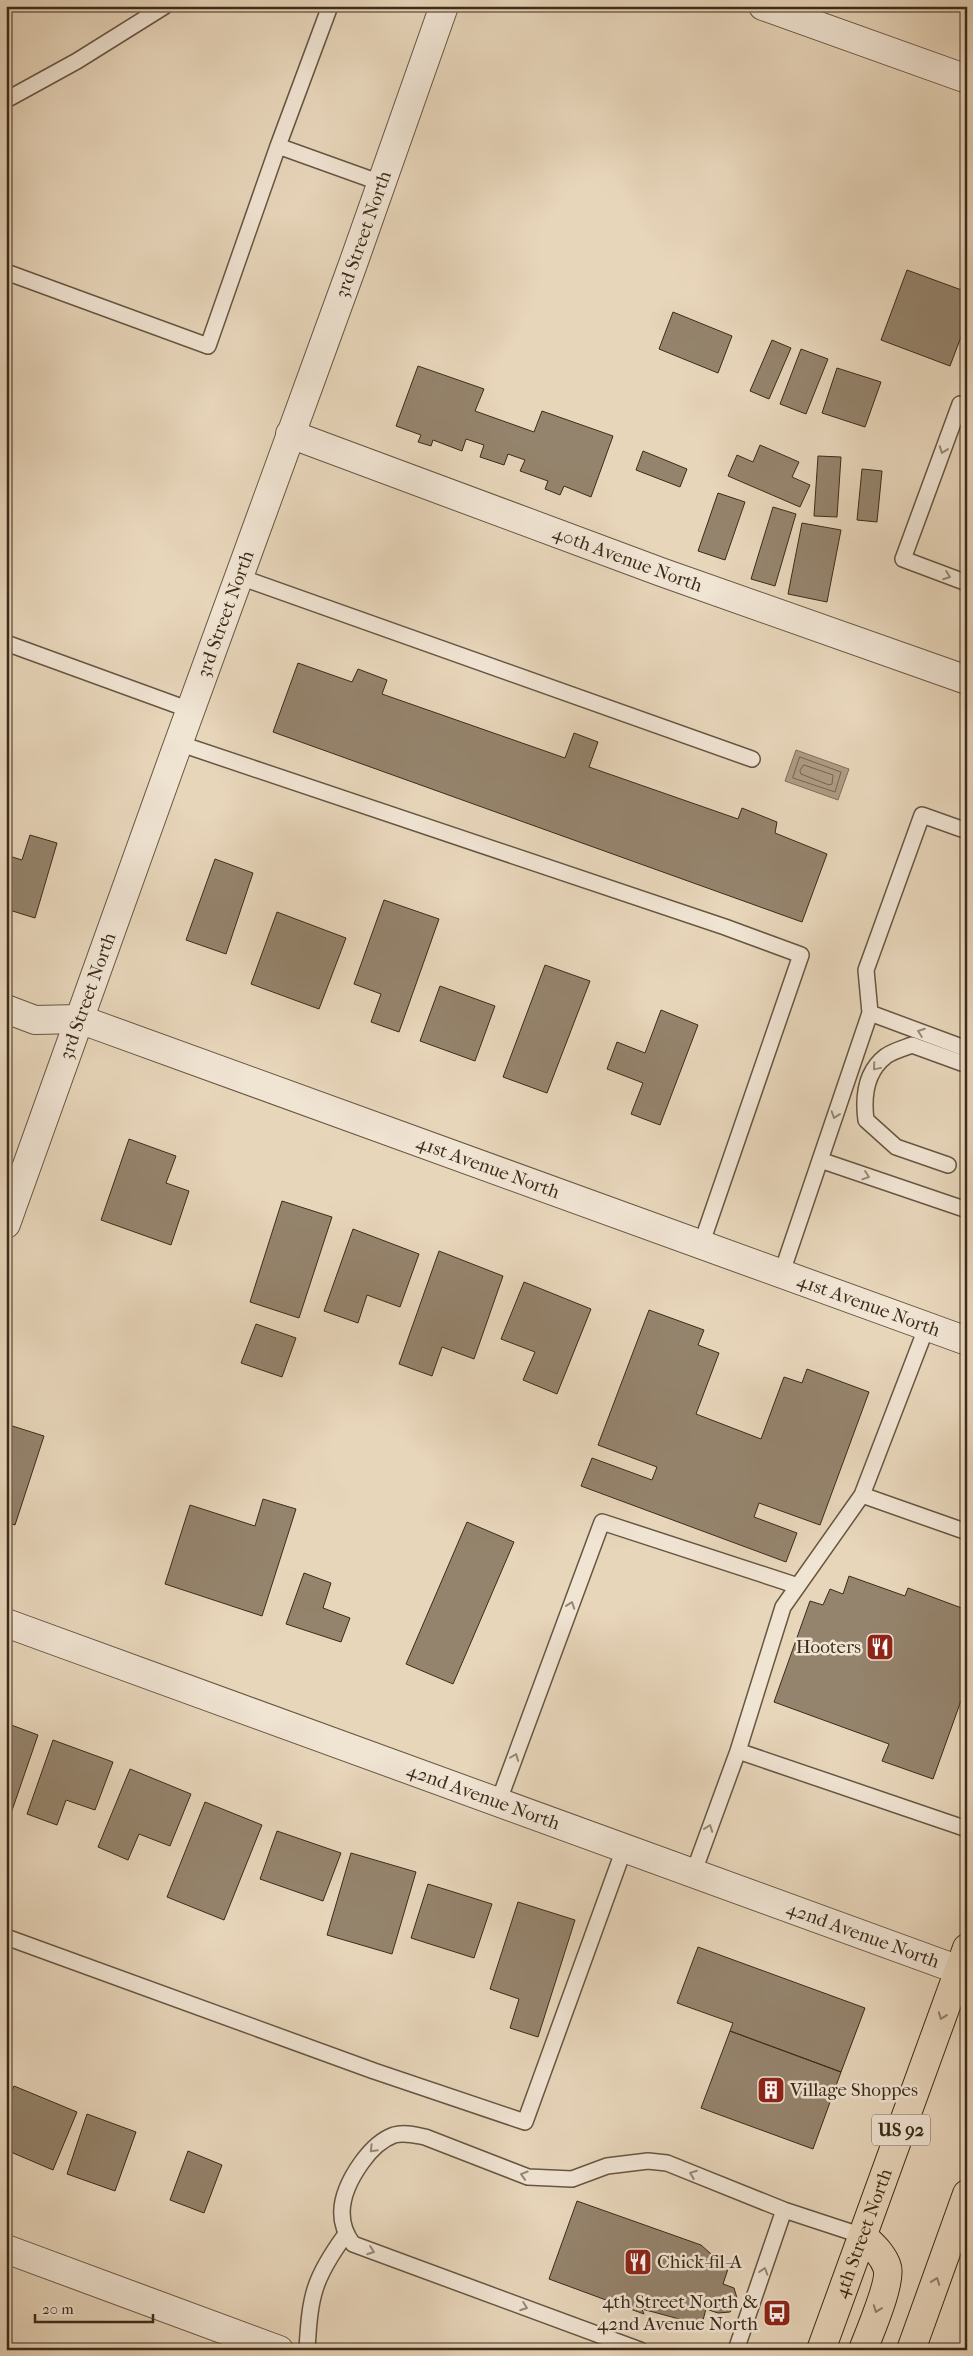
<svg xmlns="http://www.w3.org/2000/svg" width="973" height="2356" font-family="'IM FELL French Canon',serif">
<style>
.water{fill:#ae9c84;stroke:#806f59}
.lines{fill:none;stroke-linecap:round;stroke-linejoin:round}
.shore{stroke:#75644e;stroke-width:1}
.building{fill:#95846d;stroke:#3c2b18}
.lane-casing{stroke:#675641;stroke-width:18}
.street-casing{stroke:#675641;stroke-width:30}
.primary-casing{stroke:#3c2b18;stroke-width:30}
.lane{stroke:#f0e4d3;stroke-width:15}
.street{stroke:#f0e4d3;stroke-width:28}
.primary{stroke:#e8d6bb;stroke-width:28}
.oneway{stroke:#968876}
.oneway2{stroke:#92806a}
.labels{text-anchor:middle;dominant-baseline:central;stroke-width:5;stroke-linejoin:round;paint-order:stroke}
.shield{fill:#f0e4d3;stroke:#726250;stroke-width:1}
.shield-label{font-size:18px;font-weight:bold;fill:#3c2b18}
.street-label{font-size:19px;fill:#3c2b18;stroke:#f0e4d3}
.poi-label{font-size:19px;fill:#3c2b18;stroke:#f0e4d3;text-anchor:end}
</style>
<rect width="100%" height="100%" fill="#e8d6bb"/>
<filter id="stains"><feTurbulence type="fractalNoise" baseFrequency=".004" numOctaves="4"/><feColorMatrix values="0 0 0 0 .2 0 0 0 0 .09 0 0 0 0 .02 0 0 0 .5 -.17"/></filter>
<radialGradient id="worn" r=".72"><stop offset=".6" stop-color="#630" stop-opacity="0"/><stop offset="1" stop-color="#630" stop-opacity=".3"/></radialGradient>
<path class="water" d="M796 750 849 769 838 800 785 781Z"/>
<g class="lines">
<path class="shore" d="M800 757 841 772 835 792 793 778Z
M804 765 833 775 832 784 829 785 801 774 800 771Z"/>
</g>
<path class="building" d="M907 270 967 292V321L950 366 881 340Z
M673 312 732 336 718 373 659 349Z
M772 340 791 348 769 399 750 391Z
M801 349 828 359 806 414 780 404Z
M418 366 484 389 475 411 534 432 542 411 613 436 591 497 564 486 560 495 545 489 548 481 520 471 525 460 508 454 504 465 480 457 484 445 466 439 462 451 433 440 431 446 418 442 421 435 396 426Z
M837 368 881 382 865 427 822 413Z
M760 445 799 462 792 477 810 485 800 507 728 476 737 455 753 462Z
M643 451 687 469 680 487 636 470Z
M818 456 841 457 837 517 814 516Z
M862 469 882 471 877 522 857 520Z
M718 493 745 502 725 560 698 551Z
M773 507 796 514 775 586 751 579Z
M802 523 841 530 827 602 788 594Z
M298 663 352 682 358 669 387 680 382 694 565 758 574 733 598 742 589 767 738 819 742 808 777 822 775 833 827 854 802 922 273 732Z
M30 835 57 843 35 918 6 909V855L22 860Z
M215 859 253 873 226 954 186 940Z
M384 900 439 919 399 1032 371 1022 381 994 354 984Z
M277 912 346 938 319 1009 251 984Z
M545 965 590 981 547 1093 503 1077Z
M440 986 495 1006 475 1061 420 1041Z
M661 1010 698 1025 660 1125 631 1114 643 1083 607 1069 617 1042 645 1053Z
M129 1139 176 1156 166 1183 189 1191 171 1245 101 1220Z
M282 1201 332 1217 299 1318 250 1302Z
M353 1229 419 1254 400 1307 367 1295 358 1323 324 1311Z
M439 1251 503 1276 474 1359 442 1347 432 1376 399 1364Z
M524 1282 591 1309 557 1394 523 1380 535 1352 501 1339Z
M649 1310 704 1330 698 1345 719 1353 696 1414 761 1439 784 1377 802 1383 807 1369 869 1392 820 1525 759 1503 754 1517 797 1533 786 1562 581 1486 592 1458 652 1480 657 1467 598 1445Z
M256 1324 296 1338 282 1377 241 1363Z
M6 1424 44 1436 15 1525 6 1522Z
M263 1499 296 1509 262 1616 165 1584 190 1505 255 1526Z
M467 1522 514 1542 453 1684 406 1664Z
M304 1573 331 1583 323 1608 350 1618 341 1642 286 1624Z
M849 1576 905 1596 908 1588 967 1610V1684L933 1779 882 1761 889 1744 774 1702 810 1601 823 1605 830 1589 843 1594Z
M6 1723 38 1735 7 1825H6Z
M53 1740 113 1762 95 1810 66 1800 57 1825 27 1814Z
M130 1769 191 1794 170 1846 139 1834 128 1860 98 1847Z
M205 1802 262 1825 224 1920 167 1897Z
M277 1831 341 1853 323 1901 260 1879Z
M351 1853 416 1872 392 1954 327 1935Z
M428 1884 492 1904 474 1958 411 1938Z
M518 1902 575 1920 538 2037 510 2028 519 1999 490 1989Z
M698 1947 865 2008 841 2072 730 2031 733 2023 677 2003Z
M730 2031 841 2072 813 2149 701 2108Z
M14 2086 77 2112 53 2170 6 2150V2105Z
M87 2114 136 2132 115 2191 67 2174Z
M188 2151 222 2165 204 2213 170 2200Z
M577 2201 701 2245 728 2269 723 2284 734 2288 737 2298 735 2305 730 2312 718 2313 706 2309 703 2320H683L642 2309 644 2314 549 2279Z"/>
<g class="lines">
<defs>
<path id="lane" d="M6 100 77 61 165 6
M278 146 330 6
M6 272 208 346 278 146 381 183
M967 407 960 404 903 559 967 583
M240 577 752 759
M6 643 190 710
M178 743 725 927 801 955 701 1245
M870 1013 866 970 922 815 967 831
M820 1160 967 1210
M948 1165 896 1147 866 1120C863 1097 865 1072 886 1056 893 1051 904 1048 912 1045L967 1065
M781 1275 870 1013 967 1049
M927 1326 862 1495 967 1532
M738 1751 967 1829
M498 1803 602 1522 798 1586
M693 1874 738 1751 783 1607 862 1495
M6 1937 374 2071 525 2122 624 1849
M784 2210 863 2236
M307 2350C310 2296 313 2279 346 2234
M640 2350 353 2244C332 2217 344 2187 362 2162 370 2151 380 2140 394 2135 404 2132 415 2135 425 2137L528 2177 572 2179 607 2166 648 2161 667 2163 784 2210 736 2350"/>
<g id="street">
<path d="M763 6 967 79"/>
<path id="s1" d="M290 434 661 572 967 680"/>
<path id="s2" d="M6 1009 35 1020 79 1019 967 1341"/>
<path id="s3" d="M6 1224 173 758 353 264 444 6"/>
<path id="s4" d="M6 1623 959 1970"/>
<path d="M6 2249 279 2350"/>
</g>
<g id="primary">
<path d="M863 2236C872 2245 883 2254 887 2267 892 2281 869 2334 863 2350"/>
<path id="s5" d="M821 2350 967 1948"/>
<path d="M911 2350 967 2194"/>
</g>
</defs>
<use href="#lane" class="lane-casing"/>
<use href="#street" class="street-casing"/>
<use href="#primary" class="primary-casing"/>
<use href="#lane" class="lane"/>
<use href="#street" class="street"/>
<use href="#primary" class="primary"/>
</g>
<defs><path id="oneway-chevron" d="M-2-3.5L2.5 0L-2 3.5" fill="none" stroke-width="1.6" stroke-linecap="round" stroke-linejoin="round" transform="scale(1.25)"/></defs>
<g class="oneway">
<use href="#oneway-chevron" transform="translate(943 450) rotate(110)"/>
<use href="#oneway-chevron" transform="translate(947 576) rotate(20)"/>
<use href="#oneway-chevron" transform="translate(921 1032) rotate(-160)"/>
<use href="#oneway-chevron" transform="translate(876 1067) rotate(130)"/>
<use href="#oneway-chevron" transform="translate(835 1115) rotate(109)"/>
<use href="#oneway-chevron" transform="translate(866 1176) rotate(19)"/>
<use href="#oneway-chevron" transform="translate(571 1605) rotate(-70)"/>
<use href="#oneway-chevron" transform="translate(515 1757) rotate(-69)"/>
<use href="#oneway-chevron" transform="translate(709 1828) rotate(-70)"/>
<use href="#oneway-chevron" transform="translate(373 2149) rotate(134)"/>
<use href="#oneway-chevron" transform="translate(693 2174) rotate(-159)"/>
<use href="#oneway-chevron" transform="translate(524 2175) rotate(-163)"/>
<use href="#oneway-chevron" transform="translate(371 2251) rotate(20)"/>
<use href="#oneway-chevron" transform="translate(764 2271) rotate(-72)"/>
<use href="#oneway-chevron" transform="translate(524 2307) rotate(20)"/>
</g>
<g class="oneway2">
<use href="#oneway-chevron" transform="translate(942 2016) rotate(110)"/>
<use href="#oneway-chevron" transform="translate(936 2281) rotate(-70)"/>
<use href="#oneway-chevron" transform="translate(877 2309) rotate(110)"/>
</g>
<defs>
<symbol id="restaurant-square" viewBox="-11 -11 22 22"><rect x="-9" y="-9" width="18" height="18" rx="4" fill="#8f2418" stroke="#f0e4d3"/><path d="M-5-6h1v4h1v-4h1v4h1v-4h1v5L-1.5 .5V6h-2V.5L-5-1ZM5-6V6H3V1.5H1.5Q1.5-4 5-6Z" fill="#fff"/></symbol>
<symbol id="building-square" viewBox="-11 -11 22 22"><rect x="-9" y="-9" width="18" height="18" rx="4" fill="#8f2418" stroke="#f0e4d3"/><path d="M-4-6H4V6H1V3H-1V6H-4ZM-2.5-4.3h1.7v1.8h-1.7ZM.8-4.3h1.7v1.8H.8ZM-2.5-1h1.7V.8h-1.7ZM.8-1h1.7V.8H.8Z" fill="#fff"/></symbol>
<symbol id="bus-square" viewBox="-11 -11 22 22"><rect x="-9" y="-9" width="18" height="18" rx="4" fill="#8f2418" stroke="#f0e4d3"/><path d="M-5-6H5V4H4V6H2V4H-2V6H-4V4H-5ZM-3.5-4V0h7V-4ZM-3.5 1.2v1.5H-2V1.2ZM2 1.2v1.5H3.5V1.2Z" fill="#fff"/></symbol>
</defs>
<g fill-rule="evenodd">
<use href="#restaurant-square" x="864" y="1631" width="32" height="32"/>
<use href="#building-square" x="755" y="2074" width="32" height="32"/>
<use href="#restaurant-square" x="622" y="2246" width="32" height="32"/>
<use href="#bus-square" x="761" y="2297" width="32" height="32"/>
</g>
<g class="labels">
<rect class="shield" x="872" y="2114.5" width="58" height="31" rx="4"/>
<g class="shield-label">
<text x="901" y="2130">US 92</text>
</g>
<g class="street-label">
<text stroke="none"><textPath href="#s3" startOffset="1052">3rd Street North</textPath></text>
<text stroke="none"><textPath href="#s1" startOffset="360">40th Avenue North</textPath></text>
<text stroke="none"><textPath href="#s3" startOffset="648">3rd Street North</textPath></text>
<text stroke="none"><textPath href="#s3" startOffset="242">3rd Street North</textPath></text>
<text stroke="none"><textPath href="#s2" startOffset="510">41st Avenue North</textPath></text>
<text stroke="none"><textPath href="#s2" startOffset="915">41st Avenue North</textPath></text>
<text stroke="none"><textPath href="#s4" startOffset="508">42nd Avenue North</textPath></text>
<text stroke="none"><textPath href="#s4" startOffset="912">42nd Avenue North</textPath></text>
<text stroke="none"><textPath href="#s5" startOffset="124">4th Street North</textPath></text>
</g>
<g class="poi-label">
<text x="861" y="1647">Hooters</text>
<text x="790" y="2090" text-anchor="start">Village Shoppes</text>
<text x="657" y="2262" text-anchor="start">Chick-fil-A</text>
<text x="758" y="2302">4th Street North &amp;<tspan x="758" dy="22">42nd Avenue North</tspan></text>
</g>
</g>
<rect width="973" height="2356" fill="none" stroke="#e8d6bb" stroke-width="25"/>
<rect x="8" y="8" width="958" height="2341" fill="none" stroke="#3c2b18" stroke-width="2.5"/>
<rect x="12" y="12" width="948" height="2331" fill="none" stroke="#3c2b18"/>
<path d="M35 2314v8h118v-8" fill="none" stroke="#3c2b18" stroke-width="2.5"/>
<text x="42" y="2314" font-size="15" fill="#3c2b18" stroke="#f0e4d3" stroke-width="4" paint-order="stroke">20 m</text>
<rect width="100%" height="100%" filter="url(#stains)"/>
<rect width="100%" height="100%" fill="url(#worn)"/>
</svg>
